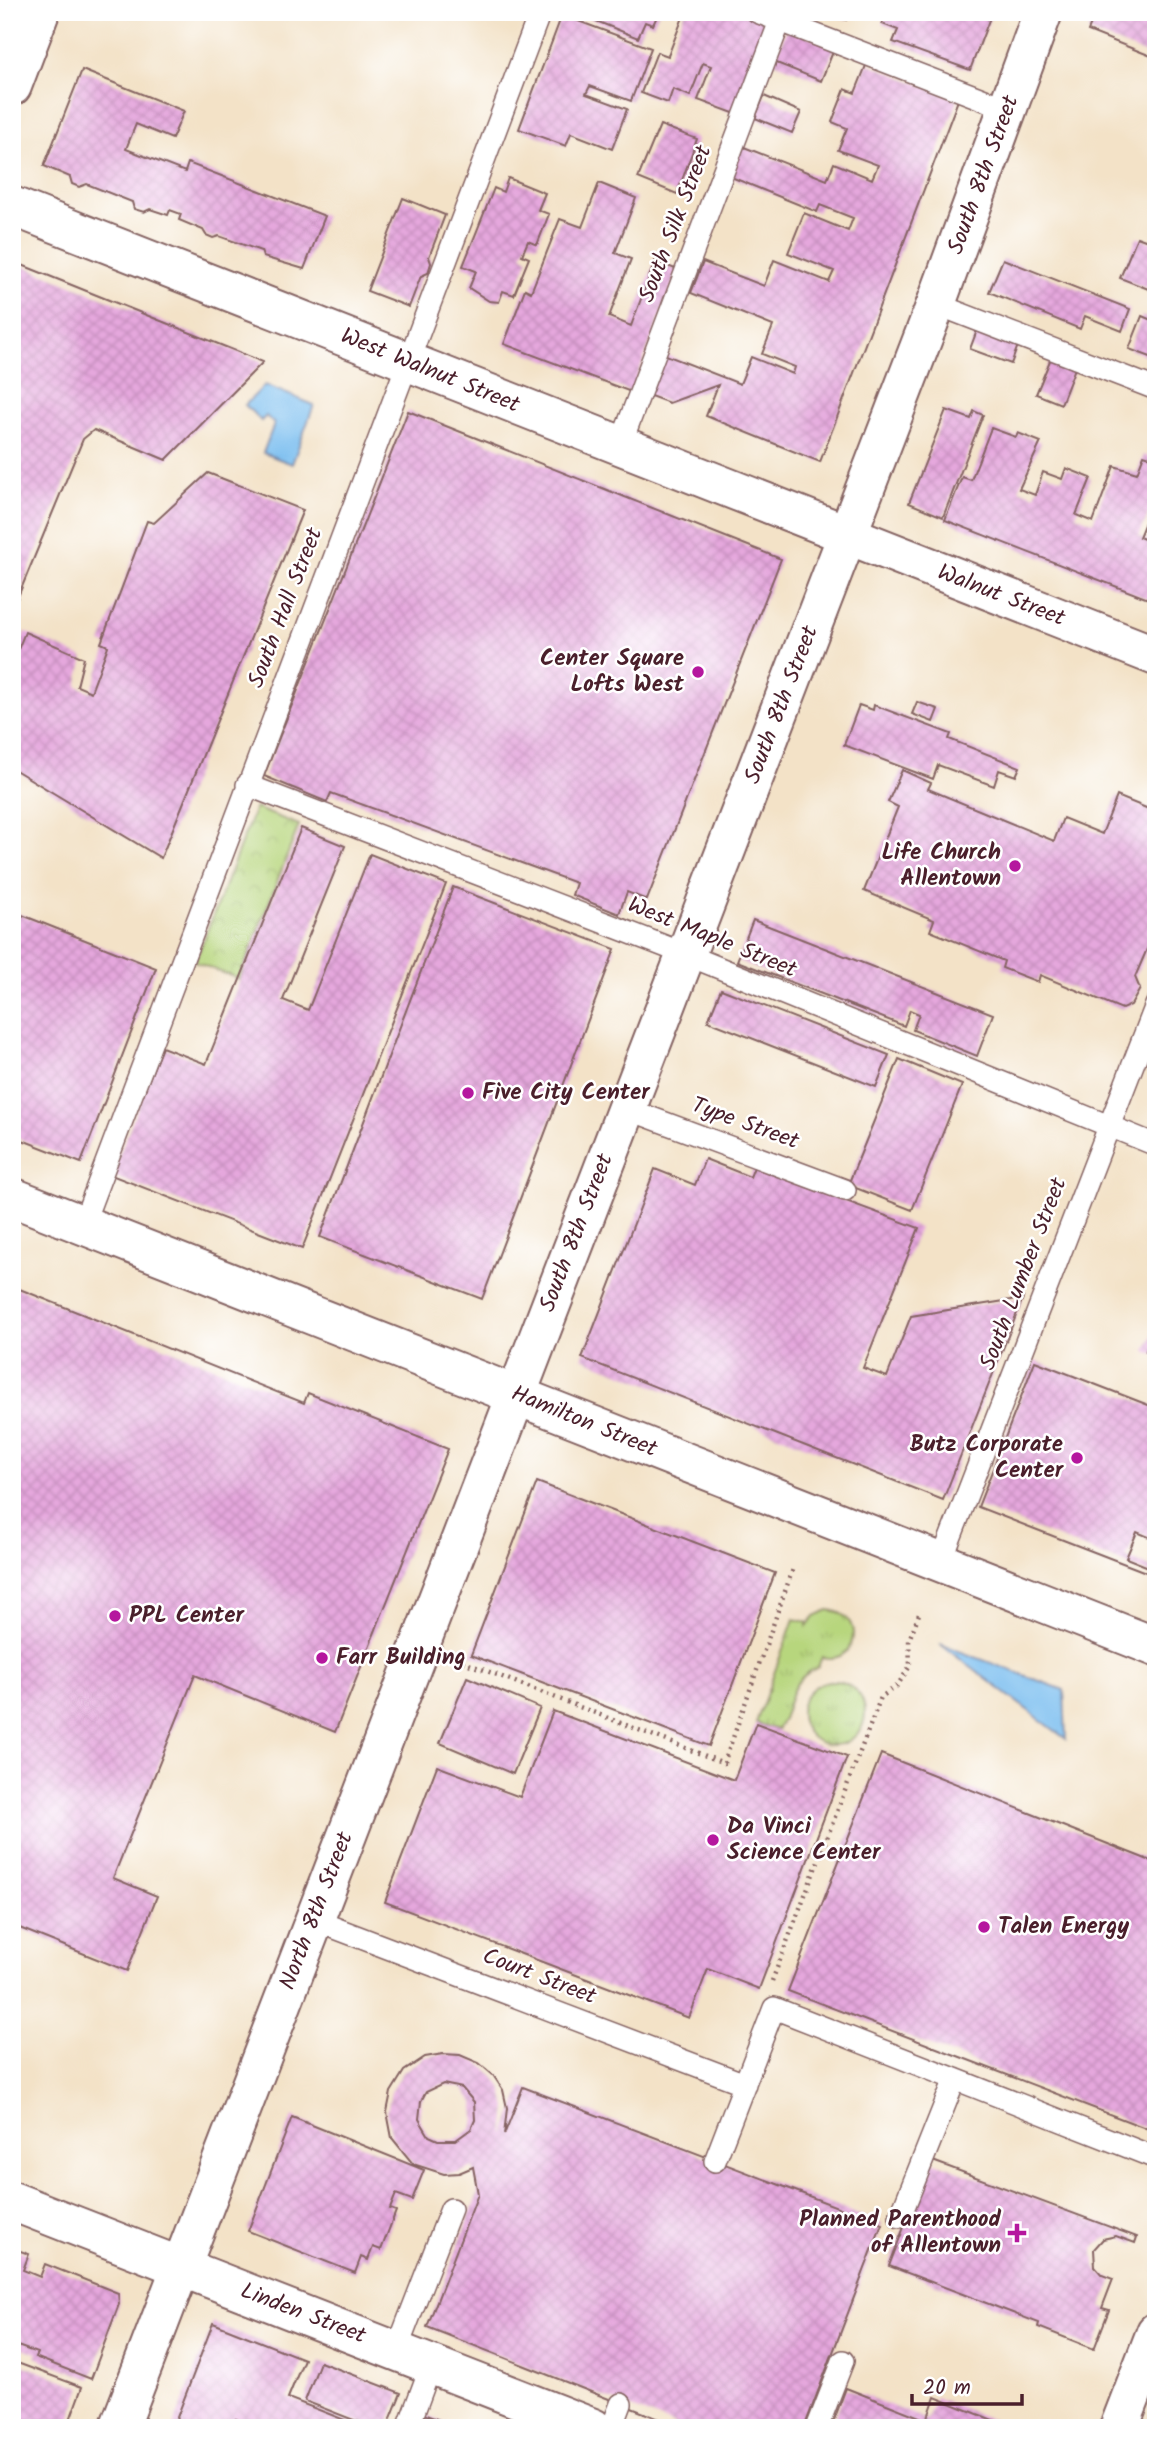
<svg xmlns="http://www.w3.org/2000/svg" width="1168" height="2440" font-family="Kalam,sans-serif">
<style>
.grass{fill:url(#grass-tufts);stroke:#807a54;stroke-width:2}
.park{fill:url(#park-crowns);stroke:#807a54;stroke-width:2}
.water{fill:#79bdef;stroke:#626e8d;stroke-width:2}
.building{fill:url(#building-cross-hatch);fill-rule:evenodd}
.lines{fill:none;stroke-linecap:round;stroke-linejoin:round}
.lane-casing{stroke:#856362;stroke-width:24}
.street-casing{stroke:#856362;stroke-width:42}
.secondary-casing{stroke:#856362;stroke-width:42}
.primary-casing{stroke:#856362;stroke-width:42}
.path{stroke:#856362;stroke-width:4.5;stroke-dasharray:2 5;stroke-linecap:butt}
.lane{stroke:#fff;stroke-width:21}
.street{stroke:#fff;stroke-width:38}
.secondary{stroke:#fff;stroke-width:38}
.primary{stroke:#fff;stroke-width:38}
.poi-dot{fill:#b5179e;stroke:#fff;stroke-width:2.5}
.labels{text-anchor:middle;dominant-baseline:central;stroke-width:5;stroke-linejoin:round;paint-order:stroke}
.street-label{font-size:23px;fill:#4a1f2b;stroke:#fff}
.poi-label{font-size:23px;font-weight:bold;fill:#4a1f2b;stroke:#fff;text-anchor:start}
</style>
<defs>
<pattern id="grass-tufts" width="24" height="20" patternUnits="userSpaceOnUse" patternTransform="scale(1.75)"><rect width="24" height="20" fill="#b7d67d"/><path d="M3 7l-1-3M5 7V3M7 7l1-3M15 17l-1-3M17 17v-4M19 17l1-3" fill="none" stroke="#9fb76c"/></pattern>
<pattern id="park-crowns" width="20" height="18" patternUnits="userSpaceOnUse" patternTransform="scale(1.75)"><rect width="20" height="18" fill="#b7d67d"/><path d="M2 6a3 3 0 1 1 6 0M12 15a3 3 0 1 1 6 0" fill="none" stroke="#9fb76c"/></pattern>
<pattern id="building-cross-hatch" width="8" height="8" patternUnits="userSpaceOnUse" patternTransform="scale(1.75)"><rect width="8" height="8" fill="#e5a7dd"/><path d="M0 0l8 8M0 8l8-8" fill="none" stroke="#c68fbe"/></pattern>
</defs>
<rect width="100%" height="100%" fill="#fff"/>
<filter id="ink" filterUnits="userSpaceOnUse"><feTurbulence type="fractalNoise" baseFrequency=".0143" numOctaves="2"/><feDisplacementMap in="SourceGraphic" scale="14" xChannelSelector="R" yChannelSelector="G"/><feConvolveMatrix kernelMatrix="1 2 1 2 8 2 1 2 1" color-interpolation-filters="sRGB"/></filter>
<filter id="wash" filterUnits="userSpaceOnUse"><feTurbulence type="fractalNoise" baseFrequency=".00686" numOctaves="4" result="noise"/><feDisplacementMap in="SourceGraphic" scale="28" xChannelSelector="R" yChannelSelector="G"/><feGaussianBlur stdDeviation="1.57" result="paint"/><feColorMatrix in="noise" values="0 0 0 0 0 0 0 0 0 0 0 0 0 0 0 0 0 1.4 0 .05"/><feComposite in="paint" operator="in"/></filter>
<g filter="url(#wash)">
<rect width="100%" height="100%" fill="#f3e2c7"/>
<path class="grass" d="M828 1610C866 1613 858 1666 822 1657L818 1667C784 1683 794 1704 777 1730L756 1723 794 1619 807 1622V1626L815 1616Z
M801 1713a32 32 0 1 1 64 0a32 32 0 1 1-64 0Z"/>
<path class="park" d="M255 808 299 825 239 979 195 962Z"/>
<path class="water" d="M265 385 314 405 292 464 263 453 274 424 266 416 261 421 245 405Z
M940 1644 1064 1690 1066 1739Z"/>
<g id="blocks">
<path class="building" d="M574 12H659L653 25 645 22 638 38Z
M685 12H743L771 23 736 114 698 100 711 66 703 63 690 96 673 89 668 103 641 93 657 52 668 56Z
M827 12H849L846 20Z
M886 12H992L970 70 893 42 898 30 882 24Z
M1096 12H1156V58L1088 31Z
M562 15 651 48 631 101 590 86 586 94 627 109 612 149 571 133 566 146 519 129Z
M787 28 835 47 821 81 774 62Z
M867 63 958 100 820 462 706 416 718 385 669 403 645 394 661 353 740 384 751 357 793 374 795 367 762 354 773 326 691 293 703 262 764 286 774 260 829 282 834 271 788 253 804 213 848 231 853 218 820 205 817 212 726 175 739 145 827 180 834 163 872 179 878 165 838 150 847 128 832 122 845 89 855 93Z
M82 70 184 111 172 139 136 124 126 149 185 172 188 163 325 216 304 269 263 257 261 251 219 236 213 238 206 235 203 230 179 220 181 214 170 210 168 215 150 209 144 212 134 209 132 202 87 184 79 187 72 184 70 177 44 166Z
M764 96 801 112 792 133 755 118Z
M660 125 697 139 677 194 638 178Z
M508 178 545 193 538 210 549 214 537 245 528 241 522 255 529 258 514 295 503 291 499 302 489 301 469 288 476 271 463 266 494 188 503 192Z
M599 183 636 198 615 253 631 259 609 317 631 326 655 261 678 270 631 392 504 344 525 289 531 292 560 219 582 227Z
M403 198 445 215 429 257 431 263 428 273 421 276 409 307 367 291Z
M1137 237 1156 244V292L1120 278Z
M1003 259 1130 309 1122 331 1085 316 1080 329 989 292Z
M12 261 263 362 166 460 94 430 83 439 12 611Z
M1142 316 1156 322V359L1129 349Z
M979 325 1020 340 1011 364 970 349Z
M1051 358 1075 368 1061 404 1036 394Z
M946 410 971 419 974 411 983 415 943 517 909 503Z
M408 411 781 559 647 900 627 892 619 914 572 895 576 883 331 793 327 802 264 776Z
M991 428 1016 437 1018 433 1041 442 1019 489 1035 495 1043 472 1062 479 1066 468 1091 478 1076 515 1093 522 1114 466 1137 473 1144 455 1156 459V495L1139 537 1156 544V602L945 520 962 477 971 480Z
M208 473 303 510 161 858 12 768V650L17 652 25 632 84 658 77 686 91 692 108 646 101 643 147 521 154 523Z
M917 702 938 709 933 722 912 714Z
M859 705 873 710 874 705 951 734 949 739 1020 767 1016 776 999 770 994 786 938 765 933 779 844 745Z
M902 770 931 783 928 789 1054 841 1063 818 1102 834 1117 796 1156 812V928L1135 977 1140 989 1131 1005 1122 1009 1040 975 1038 982 1002 968 1004 961 930 931 934 920 864 891 898 807 888 802Z
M301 828 345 846 283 1000 308 1010 370 854 446 884 302 1249 111 1175 162 1047 206 1064Z
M453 887 615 949 482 1299 320 1237Z
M12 911 156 968 81 1163 12 1136Z
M753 920 993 1014 977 1056 913 1030 919 1014 910 1010 904 1026 737 961Z
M721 989 889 1055 876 1087 708 1021Z
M899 1059 962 1085 912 1210 848 1185Z
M705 1159 750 1177 754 1167 919 1228 863 1368 887 1377 911 1316 1023 1298 943 1500 582 1358 655 1169 695 1185Z
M12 1286 304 1403 308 1393 448 1449 335 1732 195 1675 113 1878 157 1896 127 1971 12 1925Z
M1156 1327V1355L1146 1351Z
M1035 1361 1156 1408V1540L1137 1532 1126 1558 1156 1570V1576L978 1507Z
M537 1482 775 1573 709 1746 471 1655Z
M467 1677 540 1708 513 1774 440 1743Z
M553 1711 734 1780 756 1723 847 1757 759 1989 708 1969 689 2018 385 1902 437 1766 520 1797Z
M881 1754 1156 1863V2132L788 1991Z
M443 2054 460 2055 479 2063 493 2075 503 2090 507 2108 504 2135 523 2087 882 2224 804 2428H682L427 2327 478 2194 473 2167 459 2173 444 2174 413 2164 392 2138 387 2112 391 2092 404 2071 425 2057ZM443 2084 462 2088 474 2102 475 2120 471 2129 456 2140H438L429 2136 419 2119 421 2101 426 2092Z
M292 2117 424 2170 412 2200 396 2194 390 2209 396 2211 381 2250 373 2247 368 2260 361 2257 355 2273 248 2231Z
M930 2160 1137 2237 1135 2243 1116 2236 1103 2239 1094 2249 1095 2267 1102 2275 1113 2279 1102 2308 1109 2310 1094 2349 1038 2327 1039 2323 889 2266Z
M12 2248 29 2254 23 2270 40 2277 45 2264 118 2293 119 2304 91 2379 35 2357 37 2353 12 2344Z
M213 2323 304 2359 288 2398 365 2428H258L236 2419 233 2428H173Z
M12 2361 82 2387 67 2428H12Z
M320 2362 401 2393 387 2428H374L305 2401Z
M846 2388 927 2420 935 2397 1013 2428H831Z
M418 2412 450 2424 459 2428H412Z"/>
</g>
</g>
<g filter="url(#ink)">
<use href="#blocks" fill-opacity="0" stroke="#856362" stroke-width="2"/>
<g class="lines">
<defs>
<path id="lane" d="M757 12 1008 109
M936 304 1156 389
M620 446 780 21
M247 785 685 954 1156 1145
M625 1108 845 1190
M83 1224 540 12
M941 1562 1156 1005
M314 1920 745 2084
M715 2161 774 2008 1156 2158
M900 2217 955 2079
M397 2349 451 2209
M408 2428 432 2363
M612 2428 621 2404
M817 2428 843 2361"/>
<path id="street" d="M1119 2428 1156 2332"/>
<path id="secondary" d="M119 2428 936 304 1043 12"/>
<path id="primary" d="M12 86 40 12
M12 206 1156 656
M12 1197 1156 1647
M12 2201 593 2428"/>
</defs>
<use href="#lane" class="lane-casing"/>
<use href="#street" class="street-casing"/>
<use href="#secondary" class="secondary-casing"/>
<use href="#primary" class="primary-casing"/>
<path class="path" d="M456 1659 724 1763 794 1566
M772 1981 881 1697 897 1686 910 1666 909 1640 919 1614"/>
<use href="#lane" class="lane"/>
<use href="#street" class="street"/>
<use href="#secondary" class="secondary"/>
<use href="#primary" class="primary"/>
</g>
</g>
<g class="poi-dot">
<circle cx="698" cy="672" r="7"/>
<circle cx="1015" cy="866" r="7"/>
<circle cx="468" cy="1093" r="7"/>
<circle cx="1077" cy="1458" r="7"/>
<circle cx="115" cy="1616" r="7"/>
<circle cx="322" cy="1658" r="7"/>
<circle cx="713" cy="1840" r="7"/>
<circle cx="984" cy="1927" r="7"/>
<path d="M1013.5 2222.5h7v7h7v7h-7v7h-7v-7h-7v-7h7z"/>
</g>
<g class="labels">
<g class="street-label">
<text transform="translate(984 175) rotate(-70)">South 8th Street</text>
<text transform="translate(676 224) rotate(-69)">South Silk Street</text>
<text transform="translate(430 371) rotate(22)">West Walnut Street</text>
<text transform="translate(1001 596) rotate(21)">Walnut Street</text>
<text transform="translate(286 608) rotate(-69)">South Hall Street</text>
<text transform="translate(782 705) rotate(-69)">South 8th Street</text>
<text transform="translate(712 938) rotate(22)">West Maple Street</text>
<text transform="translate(745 1124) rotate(20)">Type Street</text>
<text transform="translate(577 1233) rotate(-69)">South 8th Street</text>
<text transform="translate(1024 1274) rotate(-69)">South Lumber Street</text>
<text transform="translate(584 1422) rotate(22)">Hamilton Street</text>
<text transform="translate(317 1911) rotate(-69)">North 8th Street</text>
<text transform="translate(539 1977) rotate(21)">Court Street</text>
<text transform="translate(303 2314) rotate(21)">Linden Street</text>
</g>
<g class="poi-label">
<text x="684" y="659" text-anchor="end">Center Square<tspan x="684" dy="26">Lofts West</tspan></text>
<text x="1001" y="853" text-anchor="end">Life Church<tspan x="1001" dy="26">Allentown</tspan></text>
<text x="482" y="1093">Five City Center</text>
<text x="1063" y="1445" text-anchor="end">Butz Corporate<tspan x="1063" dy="26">Center</tspan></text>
<text x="129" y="1616">PPL Center</text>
<text x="336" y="1658">Farr Building</text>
<text x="727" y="1827">Da Vinci<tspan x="727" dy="26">Science Center</tspan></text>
<text x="998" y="1927">Talen Energy</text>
<text x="1001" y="2220" text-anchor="end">Planned Parenthood<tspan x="1001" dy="26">of Allentown</tspan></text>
</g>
</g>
<rect width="1168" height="2440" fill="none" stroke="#fff" stroke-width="42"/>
<path d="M912 2394v10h110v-10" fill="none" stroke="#4a1f2b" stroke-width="3.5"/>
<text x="923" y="2394" font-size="21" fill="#4a1f2b" stroke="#ffffff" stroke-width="5" paint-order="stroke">20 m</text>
</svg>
